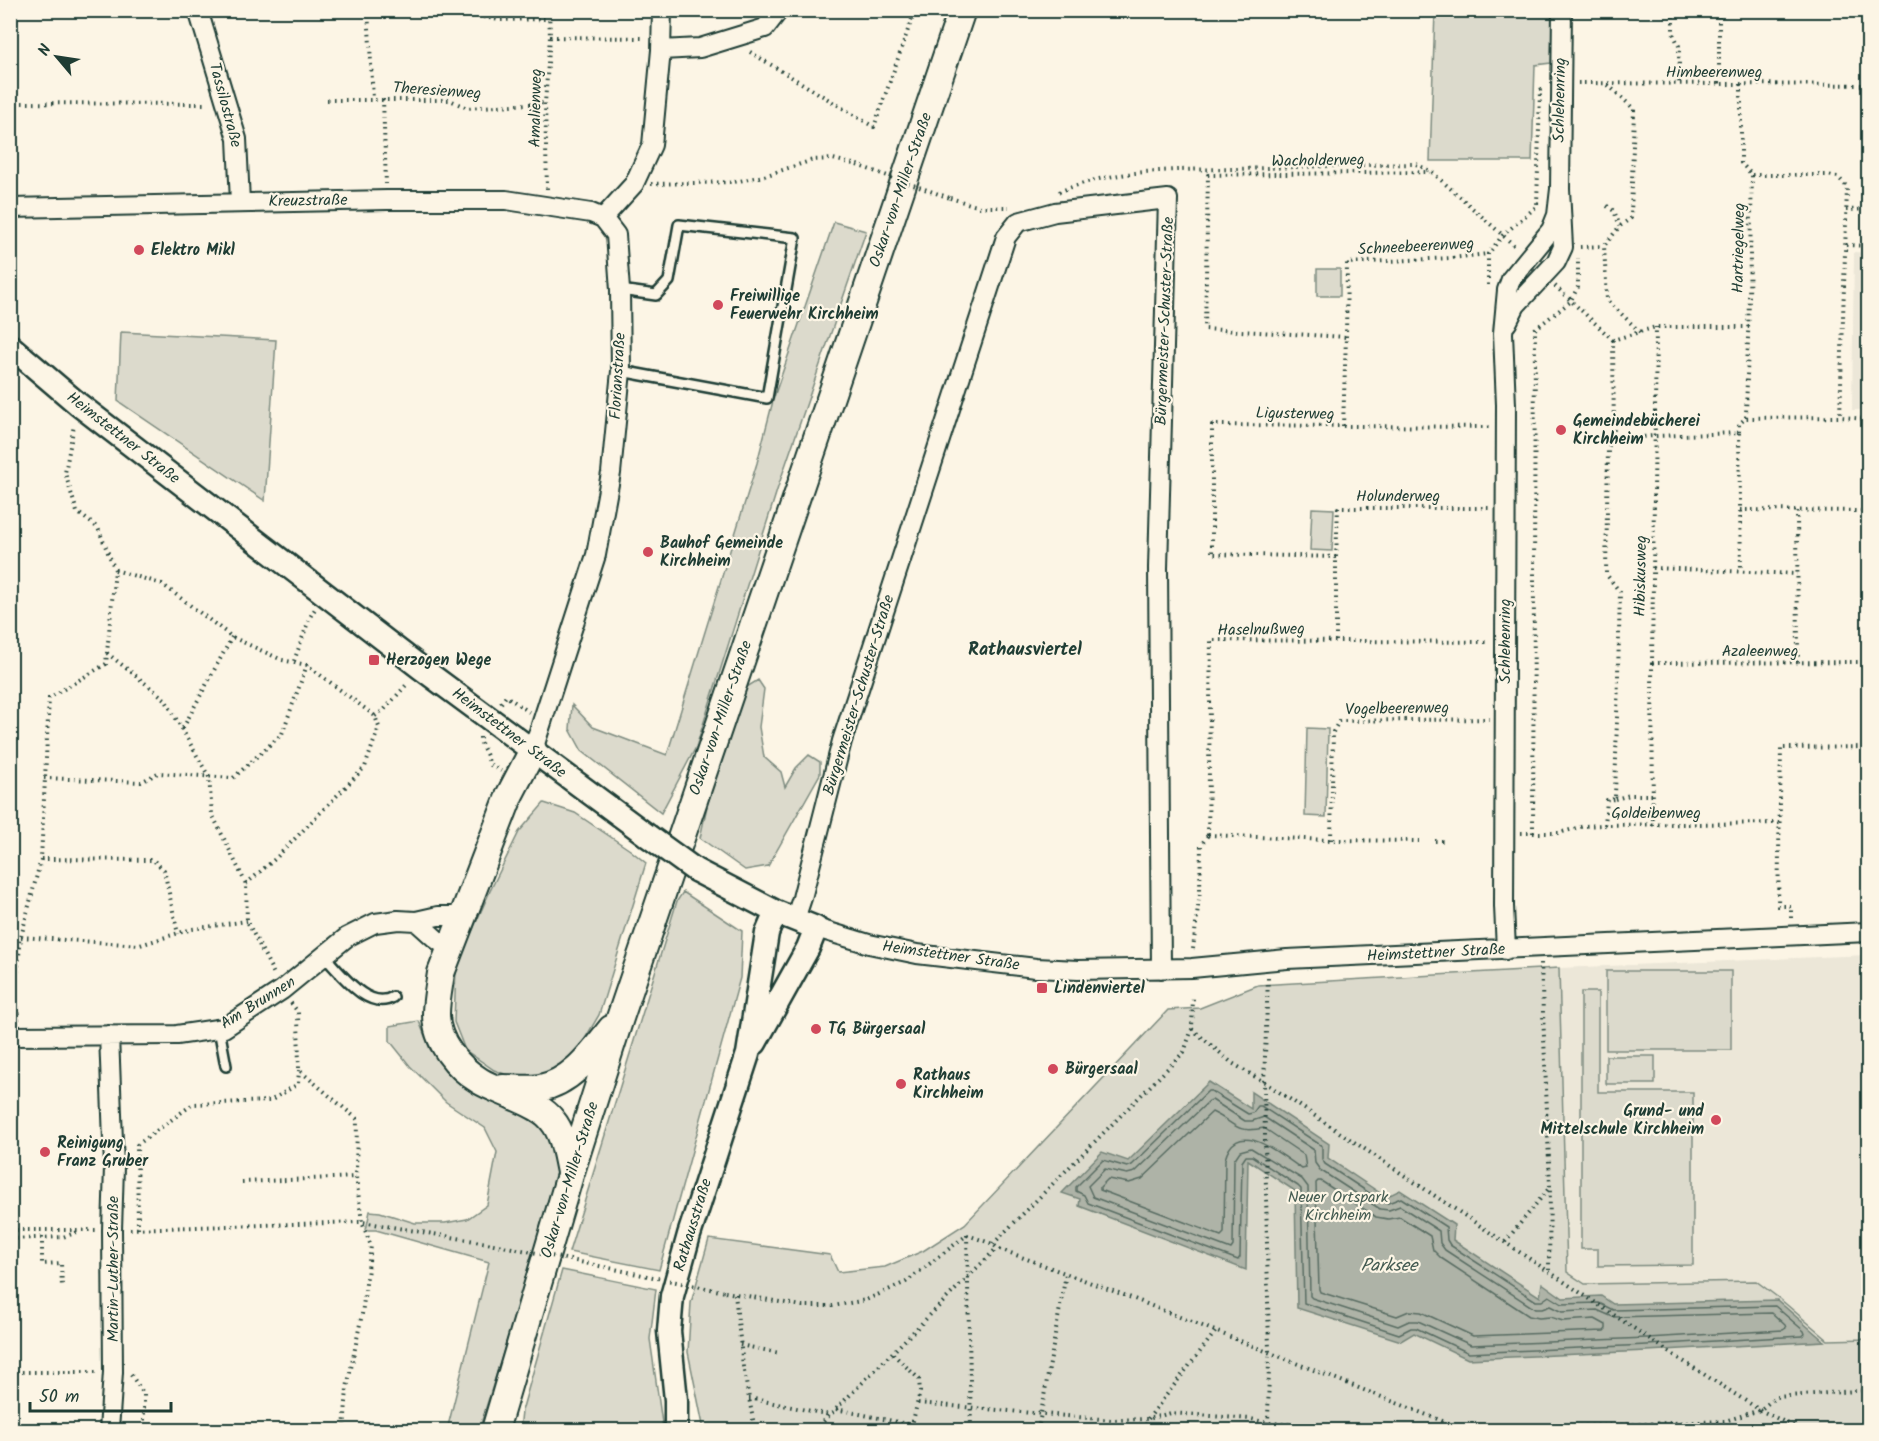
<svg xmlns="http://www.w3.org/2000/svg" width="1879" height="1441" font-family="Kalam,sans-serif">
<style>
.built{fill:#ece7d8}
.green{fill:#dcdacc;stroke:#7e8c80;stroke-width:1.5}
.water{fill:#aeb3a7;stroke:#758479;stroke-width:1.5}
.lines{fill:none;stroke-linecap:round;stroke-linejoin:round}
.shore{stroke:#586c62;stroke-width:1.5}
.service-casing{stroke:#1f3d34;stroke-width:14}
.minor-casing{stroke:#1f3d34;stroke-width:22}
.tertiary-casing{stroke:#1f3d34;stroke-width:27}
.secondary-casing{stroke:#1f3d34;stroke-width:30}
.path{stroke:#1f3d34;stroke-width:4;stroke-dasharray:1.5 4.5;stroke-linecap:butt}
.service{stroke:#fcf5e5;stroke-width:9}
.minor{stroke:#fcf5e5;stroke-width:18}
.tertiary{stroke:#fcf5e5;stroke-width:22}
.secondary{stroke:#fcf5e5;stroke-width:26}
.tertiary-bridge-casing{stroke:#1f3d34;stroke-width:27;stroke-linecap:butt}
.path-bridge{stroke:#1f3d34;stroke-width:4;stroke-dasharray:1.5 4.5;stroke-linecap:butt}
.tertiary-bridge{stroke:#fcf5e5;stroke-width:22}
.poi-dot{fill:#d1495b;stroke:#fcf5e5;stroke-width:2}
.labels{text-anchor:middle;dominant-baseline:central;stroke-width:4.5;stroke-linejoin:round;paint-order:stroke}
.street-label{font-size:16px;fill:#1f3d34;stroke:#fcf5e5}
.poi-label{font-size:16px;font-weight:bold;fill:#1f3d34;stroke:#fcf5e5;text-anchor:start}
.park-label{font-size:16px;fill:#455c52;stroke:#fcf5e5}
.neighbourhood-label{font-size:18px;font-weight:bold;fill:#1f3d34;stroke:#fcf5e5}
.water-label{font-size:18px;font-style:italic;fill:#435a51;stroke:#fcf5e5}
</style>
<rect width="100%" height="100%" fill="#fcf5e5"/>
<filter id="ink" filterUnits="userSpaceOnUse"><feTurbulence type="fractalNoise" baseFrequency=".0167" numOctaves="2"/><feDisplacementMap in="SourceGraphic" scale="12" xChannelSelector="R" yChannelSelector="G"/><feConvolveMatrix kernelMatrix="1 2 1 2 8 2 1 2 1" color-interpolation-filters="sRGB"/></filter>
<g filter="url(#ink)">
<path class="built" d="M1854 252 1868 253V410H1852Z
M1868 955V1339L1828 1340 1780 1299 1586 1285 1567 1272 1559 968Z"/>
<path class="green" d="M1435 11H1553L1551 63 1535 65 1532 161H1430Z
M834 222 866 231 779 484 696 747 661 813 582 751 570 729 572 705 593 727 667 755 757 463 774 397Z
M1317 269H1340V296H1317Z
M121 332 276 340 265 501 118 401Z
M1312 508 1334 509 1332 551 1310 550Z
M758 680 764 689 759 727 764 757 781 772 785 787 796 768 809 755 820 762V774L768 866 745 870 700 838 708 802 742 690Z
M1307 728 1328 729 1326 817 1305 816Z
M544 803 575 813 630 850 646 863 599 1015 579 1049 553 1072 524 1081 494 1070 465 1050 454 1022 456 968 490 891 519 832Z
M683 892 742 931 740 978 659 1270 569 1252 677 901Z
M1559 968 1567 1272 1585 1284 1756 1281 1780 1299 1828 1340 1868 1339V1430H1790L1781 1425 1712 1430H704L688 1352 691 1303 709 1239 830 1255 838 1272 885 1267 923 1251 965 1224 1168 1010 1200 1008 1258 985Z
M1606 971H1731V1050H1606Z
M1581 992H1598V1092H1693V1265L1598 1266V1249H1581Z
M419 1021 430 1049 453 1078 533 1112 544 1119 561 1167 479 1430H447L489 1262 376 1230H366L370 1211 380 1212 415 1223H445L467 1219 487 1205 497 1152 485 1128 446 1102 410 1066 390 1041V1026Z
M1606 1056H1655V1084H1606Z
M562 1270 656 1289 650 1339 663 1430H520L522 1411Z"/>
<path class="water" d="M1209 1082 1251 1109V1092L1329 1144 1328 1158 1386 1197 1400 1190 1454 1225 1453 1240 1540 1297 1542 1283 1563 1298 1601 1296 1613 1304 1777 1300 1824 1341 1647 1351 1468 1359 1414 1333 1401 1341 1297 1308 1295 1191 1248 1160 1246 1270 1079 1206 1080 1199 1062 1193 1102 1152 1128 1161Z"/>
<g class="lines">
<path class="shore" d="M1208 1091H1211L1248 1114 1253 1113 1258 1106H1261L1322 1146V1159L1325 1164 1383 1202 1388 1203 1401 1198 1446 1227 1447 1240 1450 1245 1536 1301H1542L1549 1296 1562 1304 1599 1303 1613 1310 1775 1306 1804 1331 1805 1334 1802 1336 1647 1345 1469 1353 1416 1328H1411L1399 1334 1304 1303 1301 1189 1298 1186 1252 1156H1246L1242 1162 1240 1257 1238 1260 1088 1203 1084 1195 1076 1191V1187L1103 1160 1127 1167 1132 1165Z
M1212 1100 1245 1121H1252L1264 1117 1314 1150 1315 1163 1320 1170 1380 1209 1389 1210 1400 1206 1439 1231 1440 1243 1445 1250 1535 1309H1542L1550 1306 1562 1312 1597 1310 1613 1317 1772 1313 1785 1325 1786 1328 1783 1330 1647 1338 1471 1345 1418 1321H1409L1398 1326 1312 1298 1310 1296 1308 1187 1302 1179 1251 1148 1240 1151 1234 1160 1233 1246 1231 1249 1093 1197 1088 1186 1105 1169 1127 1174 1135 1172 1209 1101Z
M1212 1112C1236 1123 1234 1134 1264 1128L1304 1155 1306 1168 1302 1169C1282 1156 1237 1115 1225 1159L1224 1233 1221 1236 1100 1190V1187L1108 1179 1129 1183 1142 1179Z
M1318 1181H1321L1376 1217 1388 1219 1400 1217 1430 1236 1433 1250 1441 1258 1529 1316 1539 1318 1550 1317 1563 1321 1595 1319 1606 1325V1329L1604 1331 1473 1336 1421 1312 1409 1311 1397 1316 1320 1292 1319 1289 1316 1183Z"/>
<defs>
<path id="service" d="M620 290 656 295 669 281 679 225 795 238 767 398 621 371
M324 956C340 972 368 1012 393 997
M219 1029 226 1066"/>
<path id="minor" d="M198 10 237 139 240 202
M661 50 700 48 765 28 779 10
M10 208 387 200H506L591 213 603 218
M1507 323 1516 305 1556 262 1563 247 1560 189 1562 10
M533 750 596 555 611 473 621 371 620 290 616 235 603 218 634 184 652 145 661 50 662 10
M795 919 802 898 842 741 1006 237 1018 222 1055 212 1168 199 1158 568 1161 969
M416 921 436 939 450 949
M816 928 869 944 917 954 1036 968 1078 970 1192 968 1287 959 1868 932
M1506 950 1504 906 1506 405 1503 333 1507 290 1511 279 1551 230 1557 215 1560 189
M109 1035 114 1167 112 1230 113 1372 109 1430
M10 1036 177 1035 224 1028 282 990 347 937 375 923 398 920 416 921 438 916H462"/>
<path id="tertiary" d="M10 346 78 404 421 668 648 836
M695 870 776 912 816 928 808 948 755 1043
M676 1430V1400L669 1331 672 1296 689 1235 748 1054 767 933 776 912"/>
<path id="secondary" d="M533 750 510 794 441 973C439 987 436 1001 436 1014 436 1042 457 1067 480 1081 490 1087 502 1091 513 1096 526 1102 543 1108 552 1120 564 1134 566 1154 570 1172
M503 1088C515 1088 528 1090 540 1088 572 1082 592 1053 611 1029
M495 1430 570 1175 620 1018 962 10"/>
</defs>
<use href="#service" class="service-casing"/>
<use href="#minor" class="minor-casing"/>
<use href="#tertiary" class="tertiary-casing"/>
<use href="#secondary" class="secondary-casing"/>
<path class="path" d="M368 10 373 99
M448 10 499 20 549 19
M1673 10V33L1679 46V84
M1719 10V84
M1864 10 1865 85
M550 37 645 38
M750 52 874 127 915 10
M1578 83 1868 85
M1741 84V163L1752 175 1746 418
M1608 85 1634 109 1631 218 1620 226 1604 246 1607 300 1640 332
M383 99 386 184
M327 100H450L467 108 545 103
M10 103 208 104
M1752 175H1827L1838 177 1847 187 1840 417
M651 184 734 182 764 176 813 160 833 159 857 165
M547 189 545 103 550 37 549 10
M1059 192C1114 168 1178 170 1238 169 1297 167 1357 165 1416 164L1432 172 1516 247
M950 198 980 207H1009
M1607 206 1614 211 1620 226
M1846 210 1868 209
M1846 245 1868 246
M1580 247 1604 246
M1488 285V254L1503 235 1537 206 1540 90 1545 88
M1555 286 1613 340 1656 327H1749
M1346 337 1347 263 1451 258 1488 254
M1343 426 1346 337 1205 329 1208 175 1430 172
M1739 433 1741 571
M1614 439 1654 436 1739 433V424L1746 418 1840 417 1868 419
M1740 510 1868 511
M1797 511 1798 663
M1336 557 1212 554V425L1490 427
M1653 568 1797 574
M115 570 162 584 232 637 282 660 307 665 375 716 379 727 365 767 276 858 246 884
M1336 641V557L1338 508H1490
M107 653 165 699 209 777 212 814 246 884 247 921 275 976
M294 661 310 617 315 609
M1652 663 1868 662
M501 703 506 696 529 712
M375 716 384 710 408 683
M183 728 232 637
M480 737C480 746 488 753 489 764L501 771
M44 778 141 782 158 773 233 778 282 734 307 665
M1615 799 1630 795H1652
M1605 825 1607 800 1615 799 1620 592 1606 574 1608 448 1614 439 1613 340
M1653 826 1652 663 1656 327
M1521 833H1559L1584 826 1605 825 1780 823
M1533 833 1535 329 1570 302 1578 287V258
M1208 835 1211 640 1489 642
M1208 835 1331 840 1419 841
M1331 840 1333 732 1339 721 1489 719
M1435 841H1447
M41 859 153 860 164 870 178 934
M1791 918V906H1778L1781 748 1868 747
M21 937 140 945 192 929 247 921
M1193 949 1200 891 1201 845 1208 835
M1541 963 1550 1186 1549 1270
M1268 978 1264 1082 1269 1353 1268 1430
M291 1003 298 1012 299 1070 357 1119 356 1177 362 1222 371 1246 362 1314 347 1388 344 1430
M18 1020 16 983 21 937 41 859 49 698 106 664 107 653 115 570 98 528 77 512 65 473 74 425
M1192 1029 1232 1063 1264 1082 1683 1361 1760 1410 1801 1430
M242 1182 356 1177
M130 1229 362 1222 493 1244
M138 1229 137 1145 193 1104 270 1101 298 1084 299 1070
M10 1230H96
M967 1235 993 1244 997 1248 1124 1295 1460 1428 1473 1430
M967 1235 971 1430
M42 1237V1264L61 1263 62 1287
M10 1239 63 1237 78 1232
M1505 1242 1550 1187
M993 1244 1184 1052 1192 1029 1193 997
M725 1292 802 1306H833L866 1300 906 1282 967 1235
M735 1294 743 1366 755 1430
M740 1345 779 1353
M893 1354 919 1379 920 1392 912 1425 945 1430
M10 1372H97
M131 1375 144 1394V1430
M749 1399H754L830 1415
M918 1403 1112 1420 1148 1419 1171 1413 1251 1419 1268 1423 1373 1430
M836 1409 912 1425 910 1430
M815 1430 997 1248
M1038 1430 1066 1274
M1144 1430 1148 1419 1216 1331
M1489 1430 1725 1421 1760 1410 1776 1397 1868 1390"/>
<use href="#service" class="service"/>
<use href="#minor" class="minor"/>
<use href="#tertiary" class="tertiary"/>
<use href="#secondary" class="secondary"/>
<defs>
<path id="tertiary-bridge" d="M648 836 695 870"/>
</defs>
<use href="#tertiary-bridge" class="tertiary-bridge-casing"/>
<path class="path-bridge" d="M857 165 950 198
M493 1244 725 1292"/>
<use href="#tertiary-bridge" class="tertiary-bridge"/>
</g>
</g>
<g class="poi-dot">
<circle cx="139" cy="250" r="6"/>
<circle cx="718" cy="305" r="6"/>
<circle cx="1561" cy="430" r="6"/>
<circle cx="648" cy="552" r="6"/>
<rect x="368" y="654" width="12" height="12" rx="3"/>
<rect x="1036" y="982" width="12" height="12" rx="3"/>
<circle cx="816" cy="1029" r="6"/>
<circle cx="1053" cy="1069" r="6"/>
<circle cx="901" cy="1084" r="6"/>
<circle cx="1716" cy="1120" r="6"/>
<circle cx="45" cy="1152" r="6"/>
</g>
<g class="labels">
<g class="street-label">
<text x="1714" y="72">Himbeerenweg</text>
<text transform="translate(437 91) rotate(4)">Theresienweg</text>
<text transform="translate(1560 100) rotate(-89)">Schlehenring</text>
<text transform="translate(225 105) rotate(75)">Tassilostraße</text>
<text transform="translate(536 108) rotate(-89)">Amalienweg</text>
<text transform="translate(1318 161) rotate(-1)">Wacholderweg</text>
<text transform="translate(901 190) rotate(-71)">Oskar-von-Miller-Straße</text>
<text transform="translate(308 201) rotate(-1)">Kreuzstraße</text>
<text transform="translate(1416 247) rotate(-3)">Schneebeerenweg</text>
<text transform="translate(1739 248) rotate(-89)">Hartriegelweg</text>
<text transform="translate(1165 321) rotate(-88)">Bürgermeister-Schuster-Straße</text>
<text transform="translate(618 376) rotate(-87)">Florianstraße</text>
<text transform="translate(1295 414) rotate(1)">Ligusterweg</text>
<text transform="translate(123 438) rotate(38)">Heimstettner Straße</text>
<text x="1398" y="496">Holunderweg</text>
<text transform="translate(1641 576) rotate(-89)">Hibiskusweg</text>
<text transform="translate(1261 630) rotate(-1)">Haselnußweg</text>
<text transform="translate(1505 641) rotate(-90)">Schlehenring</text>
<text x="1760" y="651">Azaleenweg</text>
<text transform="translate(859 695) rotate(-73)">Bürgermeister-Schuster-Straße</text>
<text transform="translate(1397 709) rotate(-1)">Vogelbeerenweg</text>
<text transform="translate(721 718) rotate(-71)">Oskar-von-Miller-Straße</text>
<text transform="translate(509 733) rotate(37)">Heimstettner Straße</text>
<text x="1656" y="813">Goldeibenweg</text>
<text transform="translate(1436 953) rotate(-3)">Heimstettner Straße</text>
<text transform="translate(951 956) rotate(8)">Heimstettner Straße</text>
<text transform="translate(258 1003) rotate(-32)">Am Brunnen</text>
<text transform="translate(570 1180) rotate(-73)">Oskar-von-Miller-Straße</text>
<text transform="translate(693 1225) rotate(-73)">Rathausstraße</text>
<text transform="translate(113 1269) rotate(-90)">Martin-Luther-Straße</text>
</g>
<g class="poi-label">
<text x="151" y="250">Elektro Mikl</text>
<text x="730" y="296">Freiwillige<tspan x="730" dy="18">Feuerwehr Kirchheim</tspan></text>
<text x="1573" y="421">Gemeindebücherei<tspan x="1573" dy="18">Kirchheim</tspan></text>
<text x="660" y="543">Bauhof Gemeinde<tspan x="660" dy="18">Kirchheim</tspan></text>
<text x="386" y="660">Herzogen Wege</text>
<text x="1054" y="988">Lindenviertel</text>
<text x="828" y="1029">TG Bürgersaal</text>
<text x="1065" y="1069">Bürgersaal</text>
<text x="913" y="1075">Rathaus<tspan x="913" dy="18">Kirchheim</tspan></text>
<text x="1704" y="1111" text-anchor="end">Grund- und<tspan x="1704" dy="18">Mittelschule Kirchheim</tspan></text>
<text x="57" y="1143">Reinigung<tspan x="57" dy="18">Franz Gruber</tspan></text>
</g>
<g class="park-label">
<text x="1338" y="1197">Neuer Ortspark<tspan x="1338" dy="18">Kirchheim</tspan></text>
</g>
<g class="neighbourhood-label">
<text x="1025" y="650">Rathausviertel</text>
</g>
<g class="water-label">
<text x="1389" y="1266">Parksee</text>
</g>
</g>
<rect width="1879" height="1441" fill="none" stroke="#fcf5e5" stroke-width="36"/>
<rect x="18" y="18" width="1843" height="1405" fill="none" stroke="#1f3d34" stroke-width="2" filter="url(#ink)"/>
<g transform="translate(57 57) rotate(299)" stroke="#fcf5e5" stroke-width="4.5" paint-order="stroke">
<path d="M0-4.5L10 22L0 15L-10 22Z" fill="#1f3d34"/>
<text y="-9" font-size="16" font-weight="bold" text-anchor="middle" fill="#1f3d34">N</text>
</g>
<path d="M30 1402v9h141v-9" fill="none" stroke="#1f3d34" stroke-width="3"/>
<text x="39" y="1402" font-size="18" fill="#1f3d34" stroke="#fcf5e5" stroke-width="4.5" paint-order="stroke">50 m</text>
</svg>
